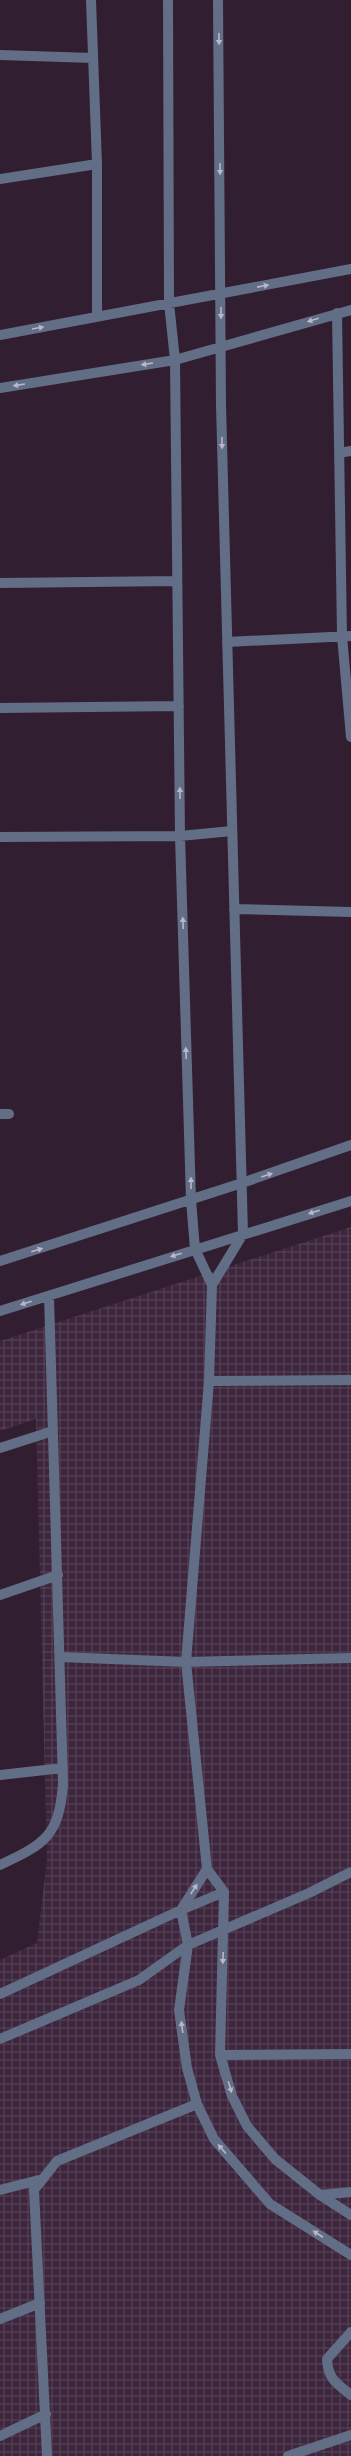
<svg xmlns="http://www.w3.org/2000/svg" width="351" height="2456" font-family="Lora,serif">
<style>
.industrial{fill:url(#industrial-grid)}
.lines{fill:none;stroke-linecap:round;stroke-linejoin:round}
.street{stroke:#626d86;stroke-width:10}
.oneway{fill:#bbb7c9}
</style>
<defs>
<pattern id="industrial-grid" width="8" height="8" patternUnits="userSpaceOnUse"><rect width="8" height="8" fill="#3e263e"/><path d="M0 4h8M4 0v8" fill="none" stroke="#5a465a"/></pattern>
</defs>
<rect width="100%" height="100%" fill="#311e31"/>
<path class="industrial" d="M351 1227V2456H0V1960L37 1943 47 1860 36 1419 0 1431V1341Z"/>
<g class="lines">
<path class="street" d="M91 0 97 164V317
M168 0 169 303 175 360 180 836 191 1200 195 1249 212 1285 209 1381 186 1662 207 1869 224 1892 220 2055 232 2096 247 2126 275 2159 320 2195 351 2215
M0 55 93 58
M0 179 97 164
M337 313 342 636 351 737
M0 335 351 269
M0 388 175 360 351 310
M339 453 351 451
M0 583 177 581
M227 642 351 636
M0 708 179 706
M0 837 180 836 232 831
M234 909 351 912
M0 1114H9
M0 1261 242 1183 351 1145
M212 1285 243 1234 221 405 218 0
M0 1311 351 1201
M209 1381 351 1380
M0 1448 53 1431
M0 1595 58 1575
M60 1657 186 1662 351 1658
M0 1775 63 1768
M0 1865C45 1844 59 1836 63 1784L49 1296
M207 1869 181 1910 188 1945 179 2010 187 2068 197 2104 214 2139 270 2204 351 2255
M0 1994 181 1910 224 1892
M0 2039 139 1980 188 1945 309 1893 351 1872
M220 2055 351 2054
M0 2190 43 2179
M320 2195 351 2192
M0 2319 40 2303
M351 2332 327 2359C328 2379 336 2383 351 2395
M0 2436 46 2414
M47 2456 34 2190 57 2161 197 2104
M288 2456 351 2435"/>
</g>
<defs><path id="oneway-solid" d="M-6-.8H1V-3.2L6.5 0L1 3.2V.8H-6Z"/></defs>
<g class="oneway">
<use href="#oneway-solid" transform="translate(219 39) rotate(89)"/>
<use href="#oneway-solid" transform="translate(220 169) rotate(89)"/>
<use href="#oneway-solid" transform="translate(263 286) rotate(-11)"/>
<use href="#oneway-solid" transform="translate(221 313) rotate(90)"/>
<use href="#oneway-solid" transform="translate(313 320) rotate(163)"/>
<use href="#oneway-solid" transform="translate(38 328) rotate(-10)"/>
<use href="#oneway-solid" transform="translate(147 364) rotate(171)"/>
<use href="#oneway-solid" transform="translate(19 385) rotate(171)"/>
<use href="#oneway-solid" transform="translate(222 443) rotate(89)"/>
<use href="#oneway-solid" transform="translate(180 793) rotate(-91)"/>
<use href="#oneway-solid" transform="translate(183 923) rotate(-92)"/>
<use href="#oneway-solid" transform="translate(186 1053) rotate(-92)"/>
<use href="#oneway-solid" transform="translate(267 1175) rotate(-19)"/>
<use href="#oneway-solid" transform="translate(191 1183) rotate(-90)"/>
<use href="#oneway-solid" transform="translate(314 1212) rotate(163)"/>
<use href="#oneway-solid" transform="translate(37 1250) rotate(-18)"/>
<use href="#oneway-solid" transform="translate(176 1255) rotate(162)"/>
<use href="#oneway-solid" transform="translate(26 1303) rotate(162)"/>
<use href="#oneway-solid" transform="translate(194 1889) rotate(-57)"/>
<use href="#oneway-solid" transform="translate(223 1958) rotate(92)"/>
<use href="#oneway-solid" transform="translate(182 2027) rotate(-98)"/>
<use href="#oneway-solid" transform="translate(230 2087) rotate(73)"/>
<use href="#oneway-solid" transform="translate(222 2149) rotate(-131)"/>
<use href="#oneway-solid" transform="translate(318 2234) rotate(-147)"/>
</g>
</svg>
